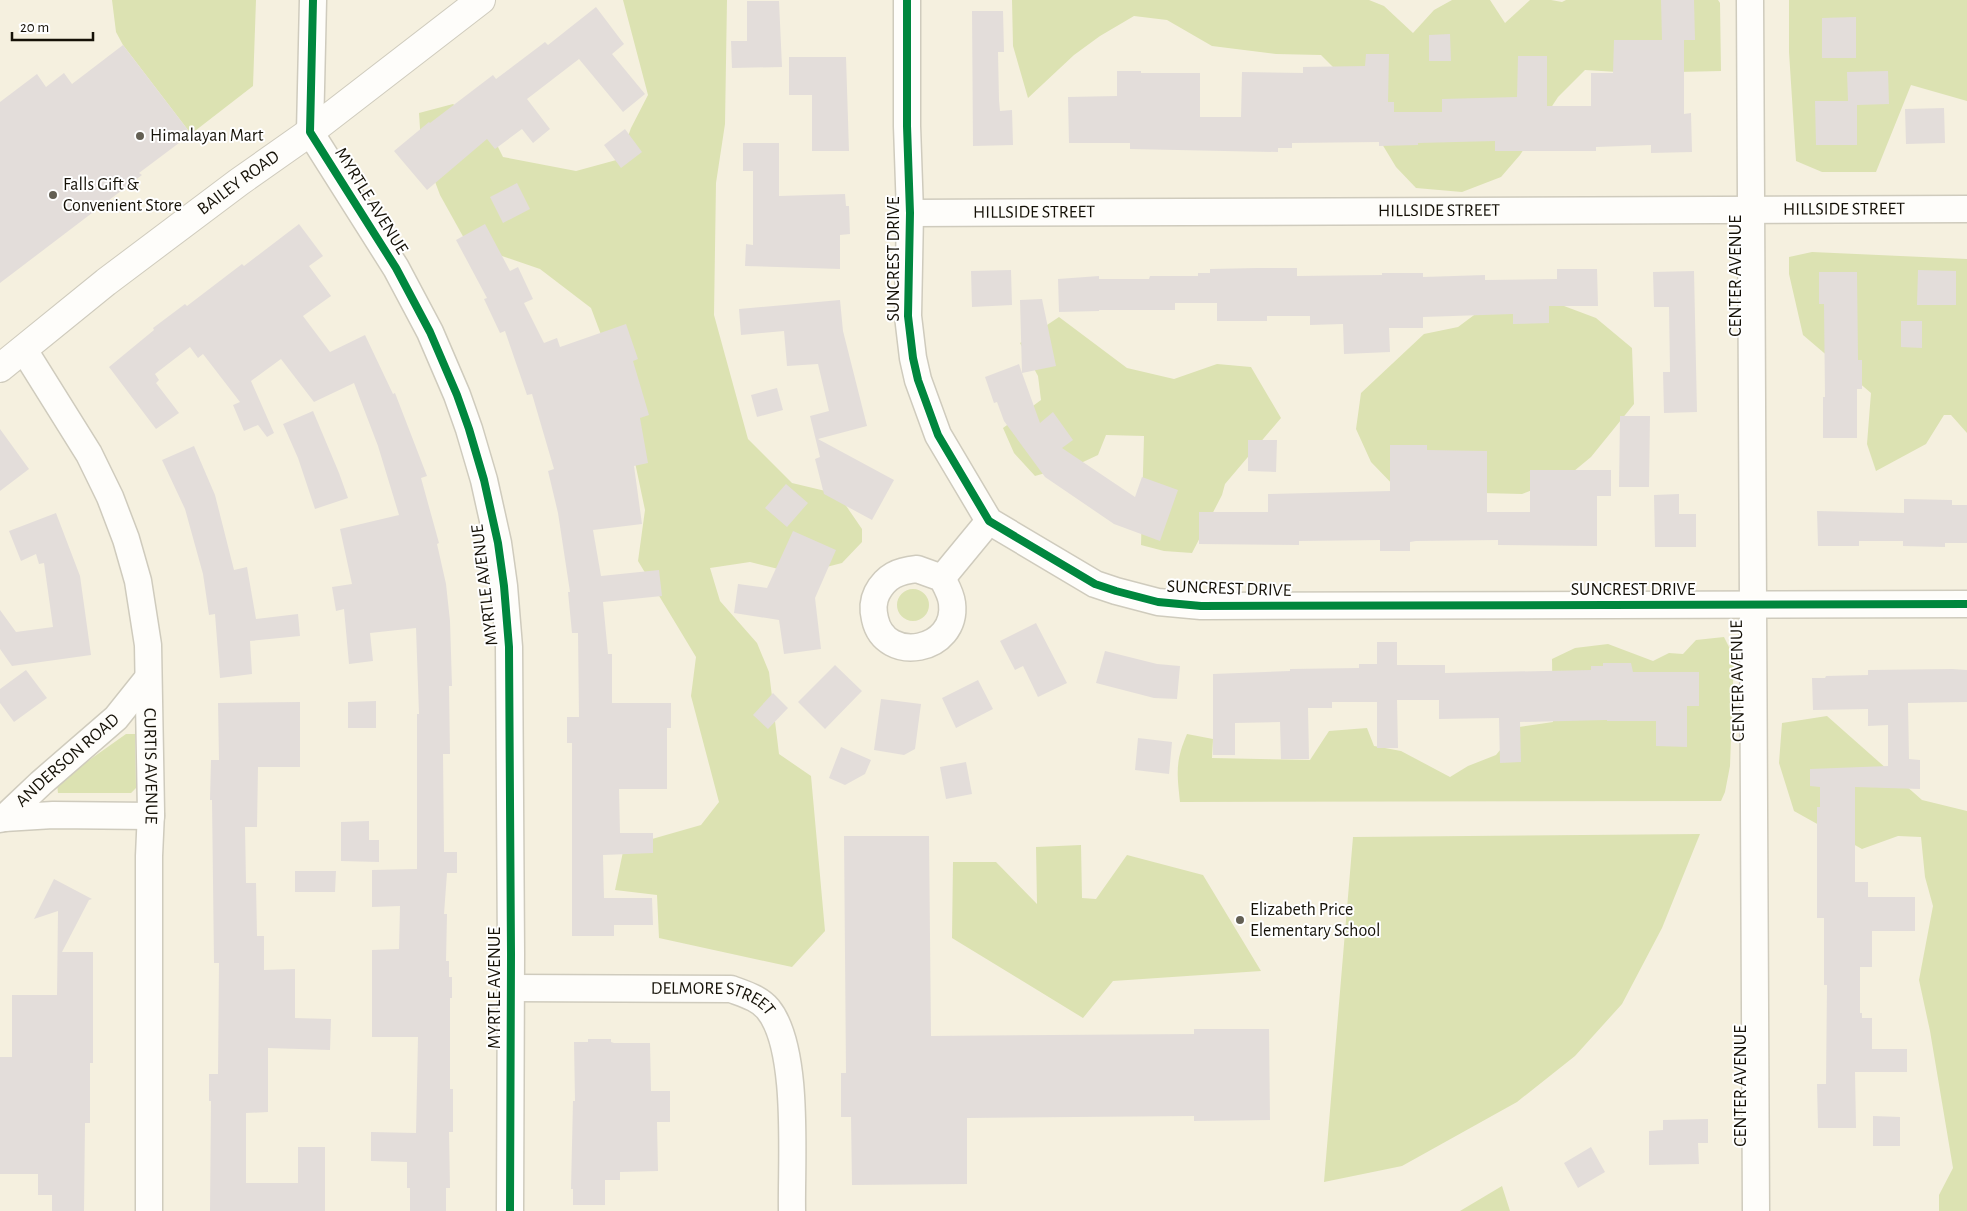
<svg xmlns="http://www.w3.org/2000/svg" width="1967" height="1211" font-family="'Alegreya Sans',sans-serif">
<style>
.green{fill:#dce2b2}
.building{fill:#e3ddda}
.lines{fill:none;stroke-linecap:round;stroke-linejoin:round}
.street-casing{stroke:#cfcbbd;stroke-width:29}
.secondary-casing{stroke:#cfcbbd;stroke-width:30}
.street{stroke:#fefdfa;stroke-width:26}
.secondary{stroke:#fefdfa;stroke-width:28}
.cycleway-casing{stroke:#fff;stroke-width:11}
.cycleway{stroke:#00873e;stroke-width:8}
.poi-dot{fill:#635f53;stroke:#fff;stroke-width:2}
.labels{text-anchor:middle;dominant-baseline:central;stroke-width:4;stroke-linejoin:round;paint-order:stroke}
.poi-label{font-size:18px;fill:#151107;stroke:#fff;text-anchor:start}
.street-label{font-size:18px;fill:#151107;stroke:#fff}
</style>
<rect width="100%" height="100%" fill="#f5f0df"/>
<path class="green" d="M112 0H256L253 86 191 134 123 45 116 32Z
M623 0H727L725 124 716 183 714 315 748 439 792 483 838 494 862 529V542L842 563 799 574 750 562 710 568 720 601 757 643 769 672 779 754 811 776 825 931 792 967 659 938 657 895 615 890 624 847 701 825 719 802 691 696 696 657 638 561 645 510 625 415 609 356 591 308 540 269 502 256 465 240 440 195 421 144 419 113 453 104 489 129 503 157 576 171 620 159 631 128 648 95Z
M1012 0H1369L1384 6 1413 33 1434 10 1452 0H1490L1505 23 1530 0H1551L1562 2 1566 0H1718L1720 3 1721 71 1634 73 1585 70 1558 97 1520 155 1501 177 1462 192 1416 188 1396 167 1339 73 1321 55 1276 54 1212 46 1167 20 1134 16 1100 36 1074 55 1028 98 1013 46Z
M1789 0H1967V101L1911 85 1876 172H1822L1796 161 1789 52Z
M1812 252 1967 259V433L1951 415H1944L1926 444 1876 471 1867 444 1871 393 1803 335 1789 274V257Z
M1493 301 1564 306 1596 318 1632 348 1634 404 1591 457 1568 476 1522 494 1399 491 1371 462 1356 429 1361 393 1424 334 1458 327Z
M1059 317 1127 368 1174 379 1217 364 1251 367 1281 418 1225 484 1222 495 1192 553 1164 551 1141 545 1144 436 1106 435 1098 455 1083 462 1035 476 1014 453 1003 428 1041 400 1038 376 1020 343Z
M897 605a16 16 0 1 1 32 0a16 16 0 1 1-32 0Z
M1724 637 1734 657 1730 766 1725 792 1721 801 1180 802C1177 773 1175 762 1187 734L1213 739 1212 758 1310 760 1329 731 1367 728 1374 746 1401 751 1450 777 1468 766 1496 755 1519 727 1553 722 1552 659 1575 648 1608 644 1653 661 1669 653 1683 654 1696 640Z
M1827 716 1922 800 1967 811V1211H1939V1195L1953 1168 1930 1031 1919 980 1933 906 1925 877 1921 837 1898 836 1862 849 1794 811 1779 763 1782 723Z
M126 734H135L136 788 131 793H58L57 784 71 773Z
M1700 834 1662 928 1622 1004 1575 1056 1517 1102 1402 1166 1324 1182 1353 837Z
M1081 845 1082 898 1096 899 1127 855 1203 875 1261 971 1113 981 1083 1018 952 938 953 862H996L1037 904 1036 847Z
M1502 1186 1510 1211H1460Z"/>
<path class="building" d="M1661 0H1694L1695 40H1684V114L1691 113 1692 152 1651 153V145L1596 147V151H1495V141L1418 143V145L1379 146V142L1292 143V148H1278V152L1130 149V143H1069L1068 97 1117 96V71H1141V73H1200V117H1241L1242 72 1303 73V67L1365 66 1366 54H1389L1388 102H1394V112H1442V99L1517 97 1518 56H1547V106H1591V73H1613L1614 40H1662Z
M747 1H779L782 67 732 68 731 41H747Z
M596 7 624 44 612 54 645 94 623 112 579 59 527 99 550 129 533 143 522 129 495 149 487 139 427 190 394 151 429 122 430 123 493 75 496 79 545 42 548 45Z
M972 11H1003L1004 52H998L999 100 1000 111 1012 110 1013 145 973 146Z
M1856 17V58H1822V18Z
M1450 34 1451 61H1429V35Z
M123 45 191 134 139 173 142 175 0 283V102L37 74 46 87 64 73 72 84Z
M789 57H846L849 151H812V95H789Z
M1888 71 1889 104 1857 105V145H1816L1815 101H1848L1847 72Z
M1944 108 1945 143 1906 144 1905 109Z
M625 129 642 152 621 168 604 145Z
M743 143H779V196L845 194 846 206H849L850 234 840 235V269L745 266 746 244 753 245V171H743Z
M517 183 530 209 503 223 490 197Z
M299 224 323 256 309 266 331 296 303 316 330 352 365 335 393 394 395 393 427 476 421 478 439 543 437 544 446 584 450 621 452 686H449L450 754H443L444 852H457V873H447L444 914H447L446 961H449V977H452V998H450V1089H453V1132H449L450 1188H446V1211H410V1188H407V1162L371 1161V1132L416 1133 418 1037H372V950L399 949 400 906 372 907V870L417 869V714H419L416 628 370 633 373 661 349 664 344 609 336 611 332 587 352 584 340 529 399 515 378 446 354 383 314 402 281 359 251 381 274 433 267 437 258 425 244 431 233 405 240 402 203 354 198 358 190 347 155 374 159 380 156 383 179 413 156 429 109 367 154 330 153 328 185 304 187 306 242 264 244 266Z
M485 224 510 271 518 267 533 299 524 303 544 343 557 338 560 347 626 324 638 359 633 361 649 415 640 418 648 463 634 466 642 524 593 530 601 576 659 570 662 596 603 602 608 654H612V703H671V728H667V789H619L620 833H653V853L603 855 604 898H652L653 925H614V936H572V743H567V717H579L578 633H572L568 592H570L558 513 548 471 554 469 532 394 527 395 505 331 500 333 484 299 487 298 456 240Z
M1257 268H1297V276L1382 275V273H1423V277L1485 275V280L1557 279V269H1597L1598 306H1549V323L1513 324V314L1423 317V328H1389L1390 352 1344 354 1343 324 1310 325V316H1267V321H1217V303H1175V310H1099V311L1059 312 1058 279 1099 276V279H1149L1150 276H1198V273H1210V269Z
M1011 270 1012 305 972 307 971 271Z
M1918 270 1956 271V305H1917Z
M1694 271 1697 412 1664 413 1663 372H1670L1669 307H1654L1653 272Z
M1819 272H1857L1858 360H1862V389H1857V438H1823V397H1825L1824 304H1819Z
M1042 299 1056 366 1022 373 1040 423 1053 412 1073 440 1062 448 1135 497 1142 477 1178 490 1160 541 1114 524 1045 477 1004 421 997 402 994 403 985 377 1019 364 1022 373 1020 300Z
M840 300 843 331 867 426 818 439 894 480 872 520 824 494 815 459 820 457 810 416 829 411 818 364 787 366 784 331 741 335 739 309Z
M1901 321H1922V348L1901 347Z
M777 388 783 410 757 417 751 395Z
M313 411 339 473 348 498 315 509 298 458 283 424Z
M1620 416H1650L1649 487H1619Z
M0 429 29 469 0 491Z
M1248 440H1277L1276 472 1248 471Z
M1390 445H1427V450L1487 451V512H1530V470H1611V496H1597V546L1498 545V540L1416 541 1410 542V551H1380V540L1299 541V545L1199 544V512H1268V494L1390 491Z
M194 446 215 495 234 570 247 567 256 619 298 614 300 636 250 641 252 674 220 678 215 614 209 615 203 574 185 509 162 460Z
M786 484 808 503 787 527 765 508Z
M1679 494V514H1696V547H1655L1654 495Z
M1904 499 1952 500V505H1967V543H1945V547L1903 546V541H1859V546H1818L1817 511 1904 513Z
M56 513 80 576 91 655 12 666 0 649V610L16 632 53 627 44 563 39 564 36 554 21 561 9 531Z
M793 531 836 550 815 598 821 649 784 654 779 620 734 613 738 584 767 588Z
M1036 623 1067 683 1038 697 1023 666 1015 670 1000 641Z
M1377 642H1397V665H1445V673L1591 670V666H1603V663H1631L1633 672H1699V706H1687V747L1656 746V721H1607V720L1520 722 1521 762 1500 763 1499 718 1439 719V700H1397L1398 748H1377V702H1332V708H1308L1309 759H1281L1280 722 1235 723V755H1213V674L1290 671V669L1359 668V664H1377Z
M1105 651 1157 664 1180 666 1177 699 1154 698 1096 683Z
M835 665 862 691 825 729 798 702Z
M1952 669 1967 670V702L1908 703 1909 759 1920 760V789L1855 787V882H1868V897H1915V931H1872V967H1860V1013H1862V1018H1872V1049H1907V1072H1855L1856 1128H1818L1817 1084H1826L1827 985H1824V918H1817V807H1820V787L1810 786V769L1888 766V725L1868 726V709L1813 710 1812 678H1825L1826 676 1868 675V670Z
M26 670 47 698 14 722 0 703V689Z
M978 680 993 709 956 728 942 698Z
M773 693 788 708 768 729 753 715Z
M881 699 921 704 915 749 904 755 874 750Z
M376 701V728H348V702Z
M300 702V767H258L257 827H245L246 883H256L257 936H264V970L295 969V1018L331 1019 330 1050 268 1048V1112L246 1113V1183H298V1147H325V1211H210L211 1101H209V1074H218L219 963H214L212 800H210L211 760H219L218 703Z
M1138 738 1172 742 1169 774 1135 770Z
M841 747 871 760 865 774 845 785 829 778Z
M966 762 972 794 946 799 940 767Z
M369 821V840H379V862L341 861V822Z
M844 836H929L931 1036 1194 1034V1029H1269L1270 1120 1194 1121V1116L967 1118V1184L852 1185 851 1117H841V1073H846Z
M295 871H336L335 892H295Z
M54 879 92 899 89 900 62 952H93V1063H90V1123H85L84 1211H52V1195H38V1174H0V1057H12V995H57L58 911 34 919Z
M588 1039H611V1042L614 1043H650L651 1091H670V1122H657L658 1171 620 1172V1180H605V1205H573V1189H571L573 1101H575L574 1042H588Z
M1873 1116 1900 1117V1146H1873Z
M1708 1119V1143H1698L1699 1164 1649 1165V1131L1663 1130V1120Z
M1591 1147 1605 1172 1578 1188 1564 1163Z"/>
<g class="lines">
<defs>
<g id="street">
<path d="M313 0 310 132 396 268 430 332 457 395 469 429 484 480 498 543 504 586 509 647 511 954 510 1211"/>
<path d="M907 0V126L910 213 908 316 913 358 918 380 938 435 989 521 1095 584 1116 591 1158 602 1201 606 1967 604"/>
<path d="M1750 0 1756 1211"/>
<path id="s1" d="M910 213 1967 209"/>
<path id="s2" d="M24 350 89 454 110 497 126 539 138 581 148 645 151 812 149 856V1211"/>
<path d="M917 569 942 578C946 586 951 594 952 603 958 652 885 665 875 619 873 611 873 601 877 593 886 576 898 571 917 569Z"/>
<path d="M942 578 989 521"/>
<path id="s3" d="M4 818 41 783 116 718 148 678"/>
<path d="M0 819 4 818 53 815 151 816"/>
<path id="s4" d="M511 988 731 989C744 994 759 998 768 1009 800 1048 791 1161 792 1211"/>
</g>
<g id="secondary">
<path id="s5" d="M0 368 106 282 239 182 310 132 481 0"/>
</g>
</defs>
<use href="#street" class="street-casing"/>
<use href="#secondary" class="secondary-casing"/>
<use href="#street" class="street"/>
<use href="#secondary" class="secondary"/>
<defs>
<path id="cycleway" d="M313 0 310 132 396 268 430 332 457 395 469 429 484 480 498 543 504 586 509 647 511 954 510 1211
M907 0V126L910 213 908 316 913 358 918 380 938 435 989 521 1095 584 1116 591 1158 602 1201 606 1967 604"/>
</defs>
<use href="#cycleway" class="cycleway-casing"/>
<use href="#cycleway" class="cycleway"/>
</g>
<g class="poi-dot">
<circle cx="140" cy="136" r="5"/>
<circle cx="53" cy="195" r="5"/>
<circle cx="1240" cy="920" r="5"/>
</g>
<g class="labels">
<g class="poi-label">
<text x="150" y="136">Himalayan Mart</text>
<text x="63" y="185">Falls Gift &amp;<tspan x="63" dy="21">Convenient Store</tspan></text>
<text x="1250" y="910">Elizabeth Price<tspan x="1250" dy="21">Elementary School</tspan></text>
</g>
<g class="street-label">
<text stroke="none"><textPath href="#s5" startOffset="302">BAILEY ROAD</textPath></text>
<text transform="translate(371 201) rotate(58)">MYRTLE AVENUE</text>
<text stroke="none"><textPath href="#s1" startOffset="934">HILLSIDE STREET</textPath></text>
<text stroke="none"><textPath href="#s1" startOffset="529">HILLSIDE STREET</textPath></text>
<text stroke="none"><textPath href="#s1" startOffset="124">HILLSIDE STREET</textPath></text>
<text transform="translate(894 259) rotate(-90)">SUNCREST DRIVE</text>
<text transform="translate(1736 276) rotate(-90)">CENTER AVENUE</text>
<text transform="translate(485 585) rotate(-97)">MYRTLE AVENUE</text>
<text transform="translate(1229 589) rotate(2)">SUNCREST DRIVE</text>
<text x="1633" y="590">SUNCREST DRIVE</text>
<text transform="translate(1738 681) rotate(-91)">CENTER AVENUE</text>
<text stroke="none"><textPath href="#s3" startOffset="86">ANDERSON ROAD</textPath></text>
<text stroke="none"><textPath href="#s2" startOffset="445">CURTIS AVENUE</textPath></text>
<text transform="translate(495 988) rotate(-90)">MYRTLE AVENUE</text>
<text stroke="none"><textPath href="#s4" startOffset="204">DELMORE STREET</textPath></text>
<text transform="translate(1741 1086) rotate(-90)">CENTER AVENUE</text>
</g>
</g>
<path d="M12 32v8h81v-8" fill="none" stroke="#151107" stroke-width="2.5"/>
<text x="20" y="32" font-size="15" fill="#151107" stroke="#ffffff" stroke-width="4" paint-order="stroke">20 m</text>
</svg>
